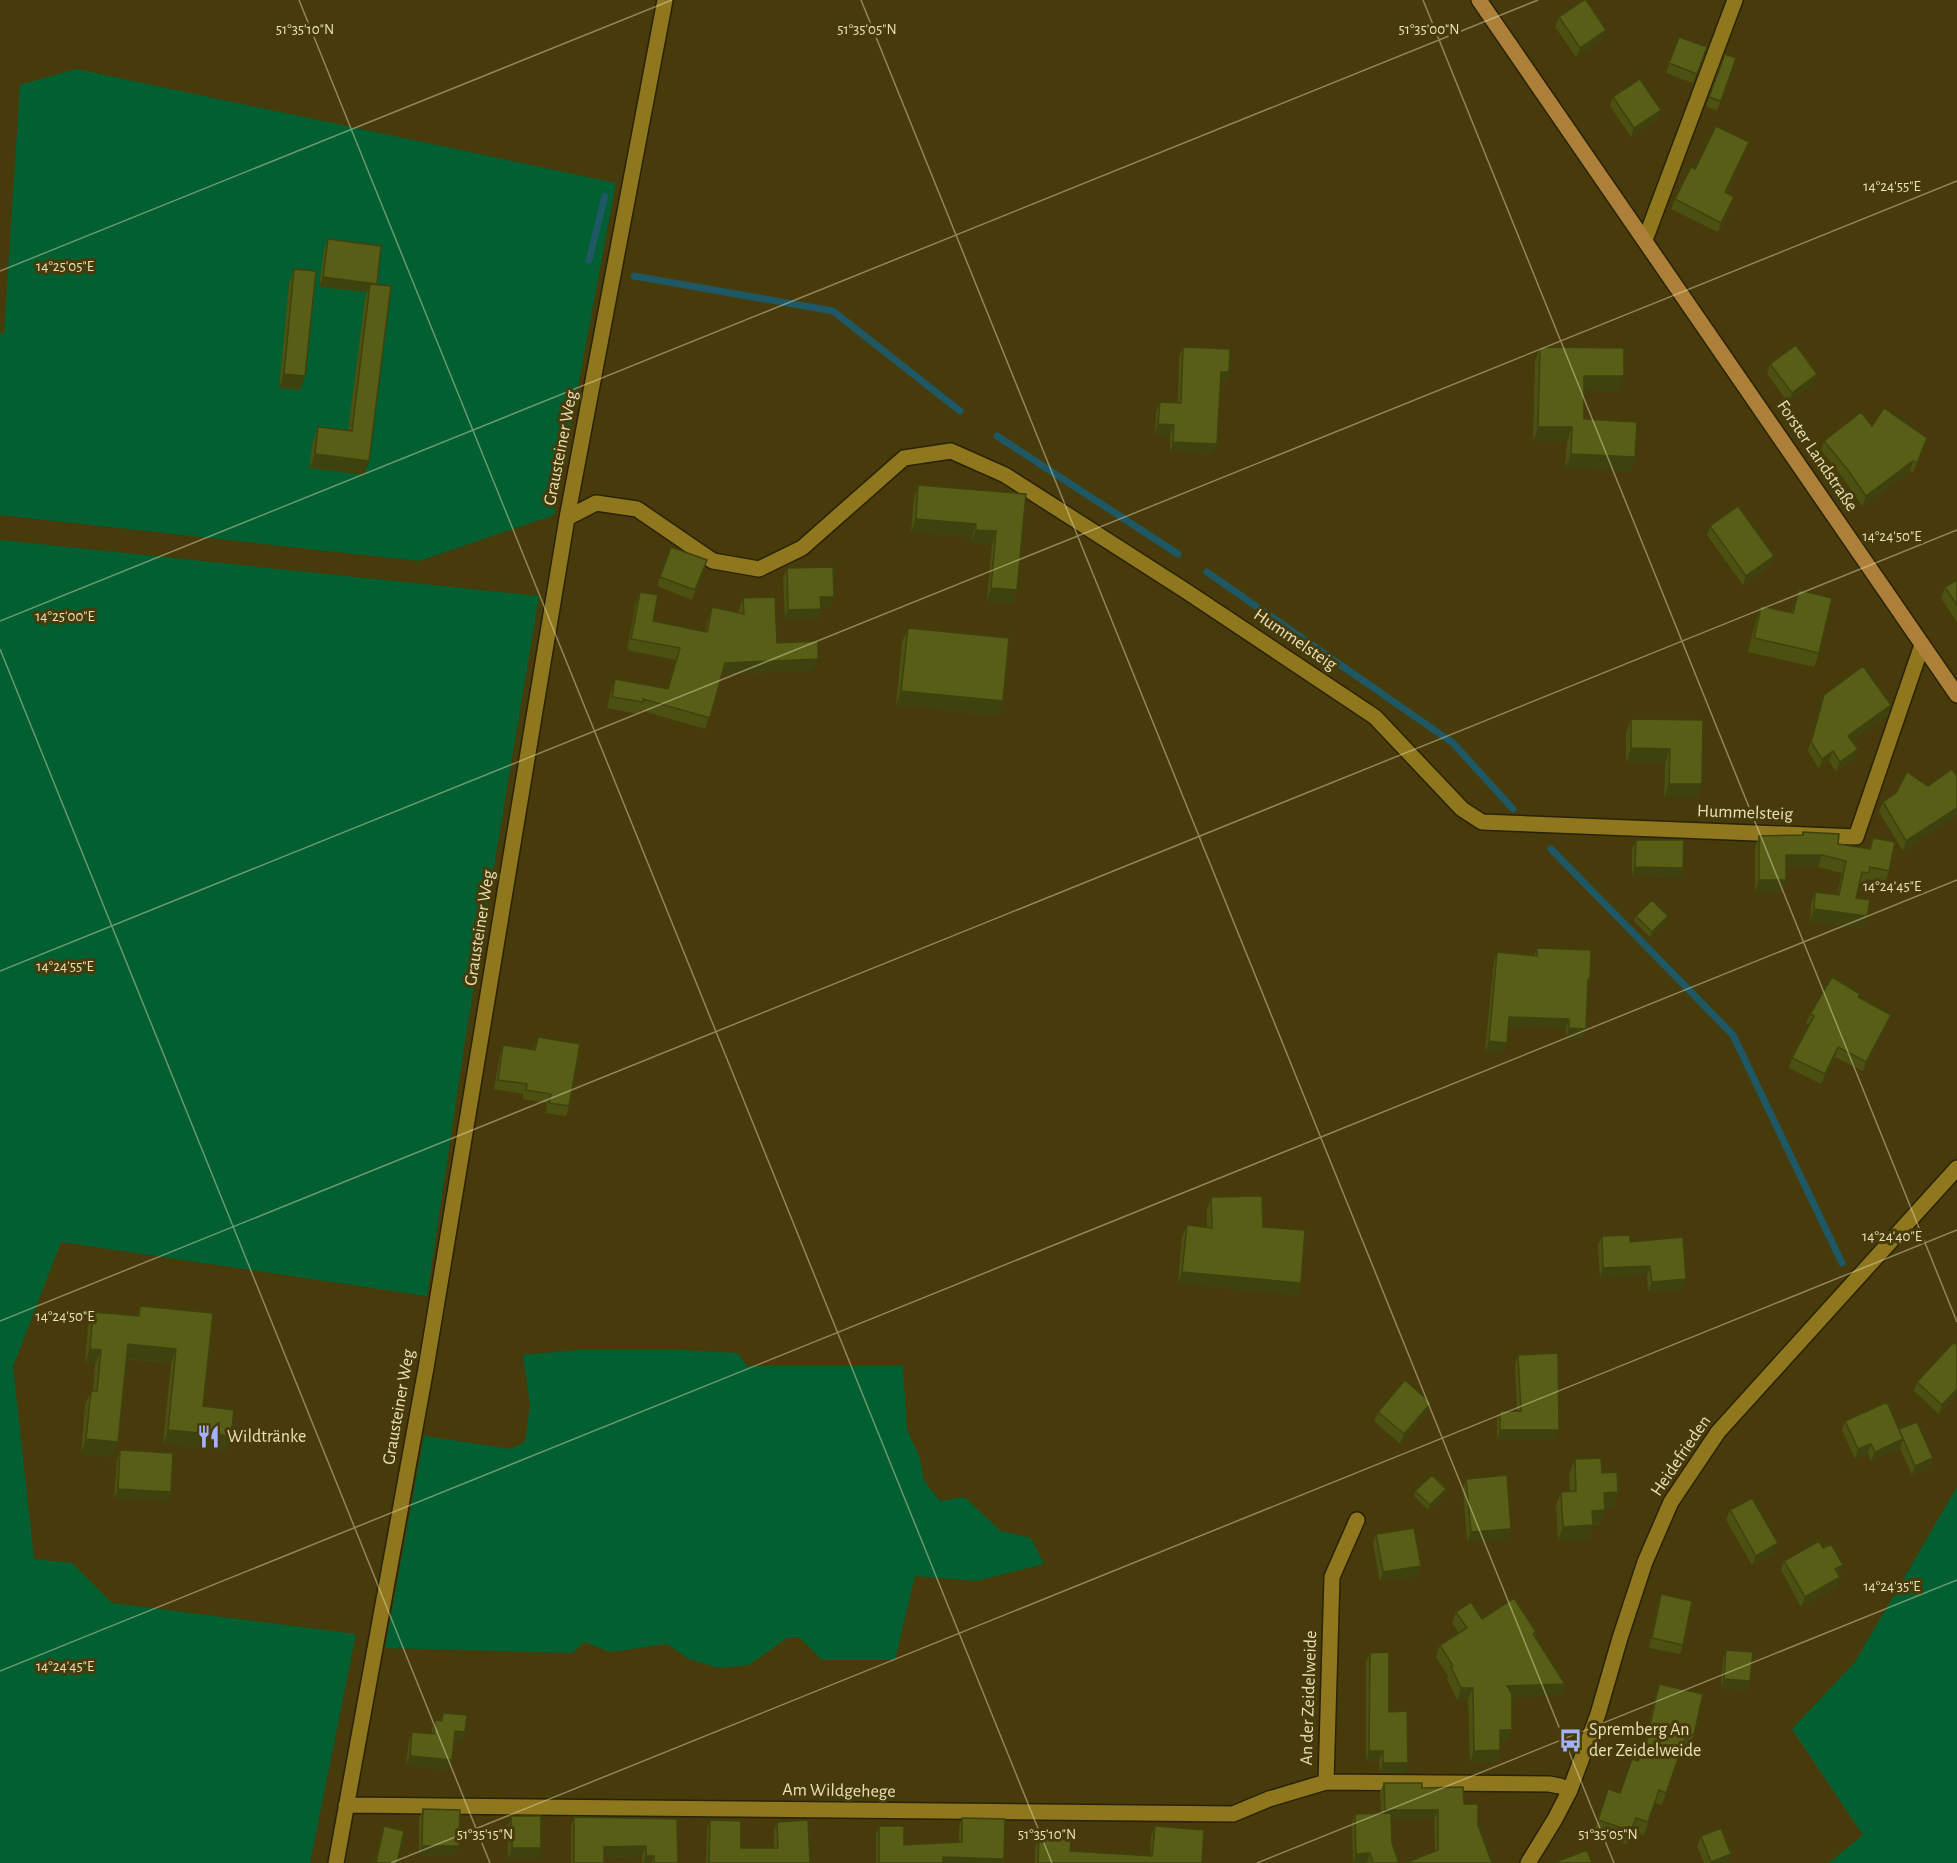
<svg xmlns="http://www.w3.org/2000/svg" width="1957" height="1863" font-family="'Alegreya Sans',sans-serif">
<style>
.green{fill:#015f32}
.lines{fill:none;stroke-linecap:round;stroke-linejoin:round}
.stream{stroke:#1e5864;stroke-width:7}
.street-casing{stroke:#2a2207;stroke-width:18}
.secondary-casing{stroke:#2a2207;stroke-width:18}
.street{stroke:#8e771c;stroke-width:15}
.secondary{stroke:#ad803a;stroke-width:15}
.wall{fill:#4c5112}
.shaded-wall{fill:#3e420f}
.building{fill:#585e15;stroke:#3e420f;stroke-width:1.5}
.ticks{fill:none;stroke:#ebe0b7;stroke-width:1.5;stroke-opacity:0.45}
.labels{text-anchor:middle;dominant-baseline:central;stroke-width:6;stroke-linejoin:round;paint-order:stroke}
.street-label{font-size:18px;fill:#ebe0b7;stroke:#473b0c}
.poi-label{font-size:18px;fill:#ebe0b7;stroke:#473b0c;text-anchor:start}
.ticks-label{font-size:15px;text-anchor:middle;fill:#ebe0b7;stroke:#473b0c;stroke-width:6;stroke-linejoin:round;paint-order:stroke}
</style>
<rect width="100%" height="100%" fill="#473b0c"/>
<path class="green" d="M76 69 616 183 554 515 419 561 0 515V334L4 333 20 85Z
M0 540 539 596 467 1028 427 1296 61 1242 13 1367 34 1559 72 1563 112 1603 356 1634 310 1863H0Z
M577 1350H683L737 1353 747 1366H903L907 1430 920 1458 924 1481 940 1501 964 1497 1001 1531 1031 1538 1044 1564 976 1581 915 1576 895 1660H822L799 1637 787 1638 749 1665 719 1668 689 1659 667 1644 610 1652 584 1642 572 1653 385 1648 424 1436 511 1449 525 1442 530 1405 523 1355Z
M1957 1487V1863H1829L1863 1835 1792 1729 1855 1662Z"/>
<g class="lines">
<path class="stream" d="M589 260 605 196
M634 276 833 311 960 411
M997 436 1178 554
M1207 572 1453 743 1513 809
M1551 849 1733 1035 1842 1263"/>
<defs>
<path id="street" d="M1645 240 1735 0
M567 518 596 503 637 509 713 561 759 569 802 548 904 458 951 451 1005 475 1186 591 1375 717 1462 809 1482 822 1856 837 1922 645
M1326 1782 1332 1577 1357 1520
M346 1805 1233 1814 1269 1799 1326 1782 1549 1784 1560 1786 1570 1790
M336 1863 426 1368 567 518 665 0
M1528 1863 1555 1819 1570 1790 1598 1714 1620 1638 1645 1562 1671 1502 1718 1432 1957 1168"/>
<path id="secondary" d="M1479 0 1957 695"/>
</defs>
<use href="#street" class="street-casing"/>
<use href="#secondary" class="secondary-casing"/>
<use href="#street" class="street"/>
<use href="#secondary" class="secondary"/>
</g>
<path class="wall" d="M1559 17 1603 39 1576 57 1555 27Z
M1679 37 1707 47 1693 83 1666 73Z
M1725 54 1736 58 1717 111 1706 106Z
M1613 97 1657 119 1631 137 1610 106Z
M1745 151 1726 193 1731 206 1718 232 1671 209 1675 199 1695 169Z
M328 239 377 285 364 475 309 468 313 441 318 427 348 430 365 298 367 292 319 287 324 249Z
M294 269 305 376 300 390 279 388 289 283Z
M1183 347 1229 372 1226 382H1220L1213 454 1170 452V435L1155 434 1156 412 1160 402 1178 403 1179 357Z
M1540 347 1619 391 1584 390V419L1635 457 1630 471 1565 468 1567 441H1533L1535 361Z
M1770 364 1814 383 1788 402 1767 374Z
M1872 426 1927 438 1913 473 1910 471 1862 506 1844 479 1821 450 1824 441Z
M918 485 1026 494 1017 590 1013 603 987 601 992 544 971 542 972 537 911 532 914 498Z
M1710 526 1774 556 1770 565 1743 585 1707 535Z
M671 547 707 560 692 600 657 586Z
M787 568 830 607H821L817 619H785L783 578Z
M1957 580V622L1941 598 1945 587Z
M1799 590 1819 653 1814 667 1748 652 1756 620 1761 606 1791 613Z
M640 592 653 621 705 631 708 619 712 607 739 613V609L743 598 777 643 814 670 722 674 705 729 640 710 638 714 607 708 611 691 615 679 668 689 676 660 627 650 636 603Z
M908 628 1003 701 998 715 896 705 902 642Z
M1824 695 1891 705 1888 715 1851 741 1854 759 1836 771 1829 761 1819 769 1808 751Z
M1631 719 1703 720 1702 784 1697 798H1664L1665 763H1626V733Z
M1957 776V815L1903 851 1879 812 1883 802Z
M1803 832 1838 844 1869 849 1873 838 1889 871 1885 883 1866 879 1864 885H1859L1856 898 1867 916 1863 928 1810 921 1811 904 1815 892 1837 895 1842 873 1818 867H1786V880L1782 892H1755V848L1759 836 1802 835Z
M1636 840 1683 868 1680 877 1632 876V849Z
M1636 916H1668L1666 920 1650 937 1634 921Z
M1537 948 1588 985 1583 1038H1566V1028L1508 1026 1503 1052 1485 1051 1494 961 1497 952 1534 955Z
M1859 997 1891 1015 1887 1024 1863 1071 1835 1057 1821 1084 1789 1068 1792 1058 1809 1025 1806 1023 1810 1014Z
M538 1037 569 1106 566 1116 546 1113 547 1103 523 1099V1094L494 1089 500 1055 503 1045 533 1050Z
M1211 1197 1297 1295 1178 1283 1182 1237 1187 1225 1207 1228V1209Z
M1602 1236 1630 1242 1683 1289 1648 1292 1647 1276 1600 1278 1598 1245Z
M140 1306 213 1313 203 1406 226 1451 163 1444 171 1363 126 1359 113 1457 81 1453 85 1405 91 1391H93L95 1364 85 1363 88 1326 93 1312 137 1316Z
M1957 1344V1394L1939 1414 1914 1391 1917 1382Z
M1518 1355 1555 1439H1497V1420L1500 1411H1517L1515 1364Z
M1431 1403 1427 1412 1400 1444 1374 1421 1378 1412Z
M1845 1421 1899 1430 1933 1458 1929 1468 1912 1475 1900 1448 1871 1461 1868 1453 1855 1459 1842 1430Z
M120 1450 168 1501 114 1498 117 1460Z
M1575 1459 1602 1473 1618 1492 1613 1507H1605L1600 1524 1593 1525 1588 1539 1558 1541 1556 1506 1561 1492 1570 1491 1569 1474Z
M1466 1479 1508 1539 1467 1542 1463 1488Z
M1415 1491 1444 1494 1428 1510 1414 1496Z
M1730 1510 1774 1553 1752 1565 1726 1520Z
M1376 1534 1417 1575 1380 1582 1373 1544Z
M1823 1548 1840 1574 1839 1575 1837 1587 1801 1607 1781 1570 1784 1561Z
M1661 1594 1683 1645 1680 1654 1649 1648 1658 1604Z
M1456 1612 1536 1632 1535 1637 1565 1684 1561 1695 1512 1697 1508 1741H1500L1496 1762H1470L1468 1700H1457L1447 1679 1448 1676 1436 1657 1440 1645 1459 1633 1452 1623Z
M1726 1650 1750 1681 1747 1690 1721 1688 1723 1660Z
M1370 1653 1389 1712 1408 1763 1405 1773H1380L1379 1760 1366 1761V1662Z
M1659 1684 1694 1735 1689 1748 1682 1746 1662 1805 1655 1803 1644 1835 1631 1831 1626 1844 1594 1832 1608 1789 1620 1793 1638 1761 1644 1748 1655 1697Z
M443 1713 465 1732 461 1742 454 1741 448 1770 406 1765 409 1741 412 1732 432 1734V1729L435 1720H440Z
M1384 1783 1422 1788 1464 1804 1478 1825 1492 1863 1435 1852 1434 1819 1392 1820V1843L1399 1863H1353L1352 1823 1355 1814 1381 1813 1380 1792Z
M423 1809 459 1846 455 1856 419 1855V1819Z
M511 1816 538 1858H508V1826Z
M574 1817 677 1819 678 1863H642V1856L604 1857V1863H571V1827Z
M962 1818 1004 1859 1003 1863H876V1835L879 1826 904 1845 959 1842V1827Z
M710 1820 741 1848H774V1831L777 1822 810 1863H706L707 1829Z
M384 1826 397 1863H375L381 1836Z
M1155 1826 1202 1863H1035V1848L1039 1838 1070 1851 1150 1856 1151 1836Z
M1701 1836 1728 1863H1704L1697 1846Z"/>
<path class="shaded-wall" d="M1606 30 1603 39 1576 57 1580 48Z
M1661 110 1657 119 1631 137 1634 128Z
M1749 142 1745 151 1721 202 1725 192Z
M1734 197 1731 206 1718 232 1721 223Z
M323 277 377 284 373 293 370 284 367 292 319 287Z
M1221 372H1229L1226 382H1217Z
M284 374 305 376 300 390 279 388Z
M1817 374 1814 383 1788 402 1792 393Z
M1584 376H1624L1619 391 1579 390Z
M1158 424 1174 425 1170 435 1155 434Z
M1538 427H1572L1567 441H1533Z
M1173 442 1217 444 1213 454 1170 452Z
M315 454 369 461 364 475 309 468Z
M1571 454 1635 457 1630 471 1565 468Z
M1913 461 1910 471 1862 506 1866 496Z
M916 519 976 524 972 537 911 532Z
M976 530 996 531 992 544 971 542Z
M1774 556 1770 565 1743 585 1746 576Z
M991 588 1017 590 1013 603 987 601Z
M820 597H834L830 607H817Z
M821 609 817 619H785L788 610Z
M818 659 814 670 721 674 725 663Z
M901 691 1003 701 998 715 896 705Z
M1891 705 1888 715 1845 746 1848 736Z
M1631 748 1670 749 1665 763H1626Z
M1858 749 1854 759 1836 771 1840 762Z
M1833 751 1829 761 1819 769 1822 759Z
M1669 784H1702L1697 798H1664Z
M1957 808V815L1903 851 1906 841Z
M1786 855H1822L1818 867H1782Z
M1635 867 1683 868 1680 877 1632 876Z
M1759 880H1786L1782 892H1755Z
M1814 909 1867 916 1863 928 1810 921Z
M1668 916 1666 920 1650 937 1652 932Z
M1891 1015 1887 1024 1863 1071 1866 1062Z
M1509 1017 1569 1019 1566 1028 1506 1026Z
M1569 1028 1586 1029 1583 1038H1566Z
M1489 1041 1507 1043 1503 1052 1485 1051Z
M1838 1047 1835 1057 1821 1084 1825 1074Z
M1650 1266 1647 1276 1600 1278 1603 1268Z
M1182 1272 1301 1283 1297 1295 1178 1283Z
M1686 1279 1683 1289 1648 1292 1652 1282Z
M128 1344 176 1349 171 1363 122 1358Z
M90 1349 101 1350 95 1364 85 1363Z
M1957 1389V1394L1939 1414 1942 1405Z
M1431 1403 1427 1412 1400 1444 1404 1434Z
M168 1430 231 1436 226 1451 163 1444Z
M1500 1430H1559L1555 1439H1497Z
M86 1439 118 1442 113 1457 81 1453Z
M1903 1439 1900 1449 1871 1461 1875 1452Z
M1871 1444 1868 1453 1855 1459 1858 1449Z
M1933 1458 1929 1468 1912 1475 1915 1466Z
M118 1489 171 1492 168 1501 114 1498Z
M1446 1489 1444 1494 1428 1510 1430 1505Z
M1618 1492 1613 1507H1598L1604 1493Z
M1605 1510 1600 1524 1587 1525 1592 1511Z
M1593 1525 1588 1539 1558 1541 1563 1527Z
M1511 1529 1508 1539 1467 1542 1471 1532Z
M1778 1543 1774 1553 1752 1565 1756 1556Z
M1843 1565 1840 1574 1832 1579 1835 1569Z
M1421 1566 1417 1575 1380 1582 1383 1572Z
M1840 1577 1837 1587 1801 1607 1805 1597Z
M1724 1679 1750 1681 1747 1690 1721 1688Z
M1565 1684 1561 1695 1503 1698 1507 1686Z
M1461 1688H1473L1468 1700H1457Z
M1500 1730H1512L1508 1741H1496Z
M455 1731 465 1732 461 1742 451 1741Z
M1500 1750 1496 1762H1470L1474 1751Z
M1369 1751H1383L1379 1760 1366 1761Z
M410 1756 452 1760 448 1770 406 1765Z
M1383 1763H1408L1405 1773H1380Z
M1385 1810H1438L1434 1819 1381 1820Z
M422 1846H459L455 1856 419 1855Z
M646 1846 642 1856 601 1857 604 1847Z
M512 1848H541L538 1858H508Z
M1370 1853 1367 1863H1353L1356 1854Z
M1731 1854 1728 1863H1711V1862Z
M646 1856H654L651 1863H643Z
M943 1857 1004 1859 1003 1863H941Z"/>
<path class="building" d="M1584 0H1586L1606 30 1580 48 1559 17Z
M1679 37 1707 47 1697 74 1669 63Z
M1725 54 1736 58 1721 101 1709 97Z
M1640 79 1661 110 1634 128 1613 97Z
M1716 126 1749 142 1725 192 1734 197 1721 223 1675 199 1691 167 1695 169Z
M328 239 381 246 377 284 323 277Z
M294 269 316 271 305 376 284 374Z
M370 284 391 286 369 461 315 454 318 427 352 431Z
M1796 345 1817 374 1792 393 1770 364Z
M1183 347 1230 349 1229 372H1221L1217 444 1173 442 1174 425 1158 424 1160 402 1181 403Z
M1540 347 1624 348V376H1584V419L1637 422 1635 457 1571 454 1572 427H1538Z
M1884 408 1927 438 1917 463 1913 461 1866 496 1847 469 1824 441 1861 412 1872 426Z
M918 485 1026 494 1017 590 991 588 996 531 976 530V524L916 519Z
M1738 506 1774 556 1746 576 1710 526Z
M671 547 707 560 695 590 660 577Z
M833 567 834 597H820L821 609 788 610 787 568Z
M1957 580V605L1945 587Z
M1799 590 1832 598 1819 653 1754 638 1761 606 1793 613Z
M640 592 658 595 653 621 707 632 712 607 744 614 743 598 775 597 777 643 818 641V659L725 663 710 718 643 699V702L612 697 615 679 668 689 680 648 631 639Z
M908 628 1009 638 1003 701 901 691Z
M1863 666 1891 705 1848 736 1858 749 1840 762 1833 751 1822 759 1811 742 1824 695Z
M1631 719 1703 720 1702 784H1669L1670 749 1631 748Z
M1952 769 1957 776V808L1906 841 1883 802 1896 793 1907 772 1928 786Z
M1803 832 1839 834 1838 844 1870 849 1873 838 1895 842 1889 871 1870 867 1869 873 1862 872 1856 898 1870 900 1867 916 1814 909 1815 892 1839 895 1846 861 1822 855H1786V880H1759V836L1803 835Z
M1636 840H1684L1683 868 1635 867Z
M1652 900 1668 916 1652 932 1636 916Z
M1537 948 1591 950 1590 979H1588L1586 1029 1569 1028V1019L1509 1017 1507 1043 1489 1041 1497 952 1537 956Z
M1832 977 1860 994 1858 997 1891 1015 1866 1062 1838 1047 1825 1074 1792 1058 1814 1016 1810 1014Z
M538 1037 580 1044 569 1106 549 1103 551 1094 526 1090 527 1084 498 1080 503 1045 535 1050Z
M1262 1196 1263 1227 1305 1230 1301 1283 1182 1272 1187 1225 1212 1228 1211 1197Z
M1630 1235V1242L1683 1237 1686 1279 1652 1282 1650 1266 1603 1268 1602 1236Z
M140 1306 213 1313 203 1406 234 1410 231 1436 168 1430 176 1349 128 1344 118 1442 86 1439 91 1391H97L101 1350 90 1349 93 1312 139 1316Z
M1953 1343 1957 1344V1389L1942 1405 1917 1382Z
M1558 1353 1559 1430H1500V1411H1521L1518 1355Z
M1405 1380 1431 1403 1404 1434 1378 1412Z
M1887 1402 1903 1439 1875 1452 1871 1444 1858 1449 1845 1421Z
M1917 1422 1933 1458 1915 1466 1899 1429Z
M120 1450 173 1453 171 1492 118 1489Z
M1601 1458 1602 1473 1617 1472 1618 1492 1604 1493 1605 1510 1592 1511 1593 1525 1563 1527 1561 1492 1576 1491 1575 1459Z
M1432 1475 1446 1489 1430 1505 1415 1491Z
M1507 1475 1511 1529 1471 1532 1466 1479Z
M1752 1498 1778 1543 1756 1556 1730 1510Z
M1414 1528 1421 1566 1383 1572 1376 1534Z
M1819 1541 1823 1548 1831 1544 1843 1565 1835 1569 1840 1577 1805 1597 1784 1561Z
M1661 1594 1692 1601 1683 1645 1652 1638Z
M1514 1598 1536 1632 1533 1634 1565 1684 1507 1686 1512 1694V1730H1500V1750L1474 1751 1473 1688H1461L1451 1667 1453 1666 1440 1645 1467 1628 1456 1612 1471 1602 1482 1619Z
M1726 1650 1753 1652 1750 1681 1724 1679Z
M1389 1652V1712L1407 1711 1408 1763H1383V1751H1369L1370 1653Z
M1659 1684 1703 1694 1694 1735 1687 1734 1666 1793 1659 1790 1648 1822 1636 1818 1631 1831 1598 1820 1608 1789 1620 1793 1632 1759 1638 1761 1643 1748H1645Z
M443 1713 467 1715 465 1732 455 1731 452 1760 410 1756 412 1732 434 1734 435 1720 442 1721Z
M1384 1783H1422V1788L1463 1787 1464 1804H1478V1825L1492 1863H1405L1438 1850V1810H1385Z
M423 1809 460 1810 459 1846H422Z
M1391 1813 1392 1843 1399 1863H1373L1370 1853 1356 1854 1355 1814Z
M511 1816H541V1848H512Z
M574 1817 677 1819 678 1863H654V1856H646V1846L604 1847V1863H574Z
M962 1818 1005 1819 1004 1859 943 1857V1863H879V1826H904V1845L962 1842Z
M710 1820 741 1821V1848H778L777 1822 808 1820 810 1863H709Z
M384 1826 404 1831 397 1863H376Z
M1155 1826 1204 1830 1202 1863H1038L1039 1838 1071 1840 1070 1851 1152 1856Z
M1721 1828 1731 1854 1711 1862 1701 1836Z
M1587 1850 1592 1863H1553Z"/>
<path class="ticks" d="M299 0 1052 1863M861 0 1614 1863M1423 0 1957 1322M0 271 672 0M0 621 1538 0M0 649 490 1863M0 971 1957 181M0 1321 1957 530M0 1671 1957 880M391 1863 1957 1230M1257 1863 1957 1580"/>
<defs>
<symbol id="restaurant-bare" viewBox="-9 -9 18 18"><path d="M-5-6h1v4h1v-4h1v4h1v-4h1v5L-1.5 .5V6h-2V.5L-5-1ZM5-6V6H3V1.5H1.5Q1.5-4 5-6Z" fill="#a2b2fd" stroke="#473b0c" stroke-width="2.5" paint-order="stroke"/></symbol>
<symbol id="bus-bare" viewBox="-9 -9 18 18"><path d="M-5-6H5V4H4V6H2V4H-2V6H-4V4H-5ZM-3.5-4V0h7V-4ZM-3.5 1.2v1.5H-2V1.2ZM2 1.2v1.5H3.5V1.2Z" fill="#a2b2fd" stroke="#473b0c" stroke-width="2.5" paint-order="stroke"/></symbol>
</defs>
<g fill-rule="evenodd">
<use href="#restaurant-bare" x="192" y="1420" width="33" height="33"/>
<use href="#bus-bare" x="1554" y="1724" width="33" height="33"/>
</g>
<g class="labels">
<g class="street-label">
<text transform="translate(561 448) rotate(-79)">Grausteiner Weg</text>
<text transform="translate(1817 456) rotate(56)">Forster Landstraße</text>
<text transform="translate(1295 640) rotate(34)">Hummelsteig</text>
<text transform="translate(1745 813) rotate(2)">Hummelsteig</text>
<text transform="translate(480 928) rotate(-81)">Grausteiner Weg</text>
<text transform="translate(399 1407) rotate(-80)">Grausteiner Weg</text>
<text transform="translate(1681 1456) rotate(-56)">Heidefrieden</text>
<text transform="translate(1309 1698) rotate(-88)">An der Zeidelweide</text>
<text transform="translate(839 1791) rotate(1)">Am Wildgehege</text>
</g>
<g class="poi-label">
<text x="227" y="1437">Wildtränke</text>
<text x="1589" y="1730">Spremberg An<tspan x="1589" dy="21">der Zeidelweide</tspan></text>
</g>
</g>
<g class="ticks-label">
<text x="305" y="34">51°35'10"N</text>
<text x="867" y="34">51°35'05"N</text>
<text x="1429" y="34">51°35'00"N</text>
<text x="1892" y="191">14°24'55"E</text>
<text x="65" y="271">14°25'05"E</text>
<text x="1892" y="541">14°24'50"E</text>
<text x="65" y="621">14°25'00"E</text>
<text x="1892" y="891">14°24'45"E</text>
<text x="65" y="971">14°24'55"E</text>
<text x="1892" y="1241">14°24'40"E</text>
<text x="65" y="1321">14°24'50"E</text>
<text x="1892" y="1591">14°24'35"E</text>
<text x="65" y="1671">14°24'45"E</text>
<text x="485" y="1839">51°35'15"N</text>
<text x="1047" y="1839">51°35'10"N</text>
<text x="1608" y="1839">51°35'05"N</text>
</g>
</svg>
